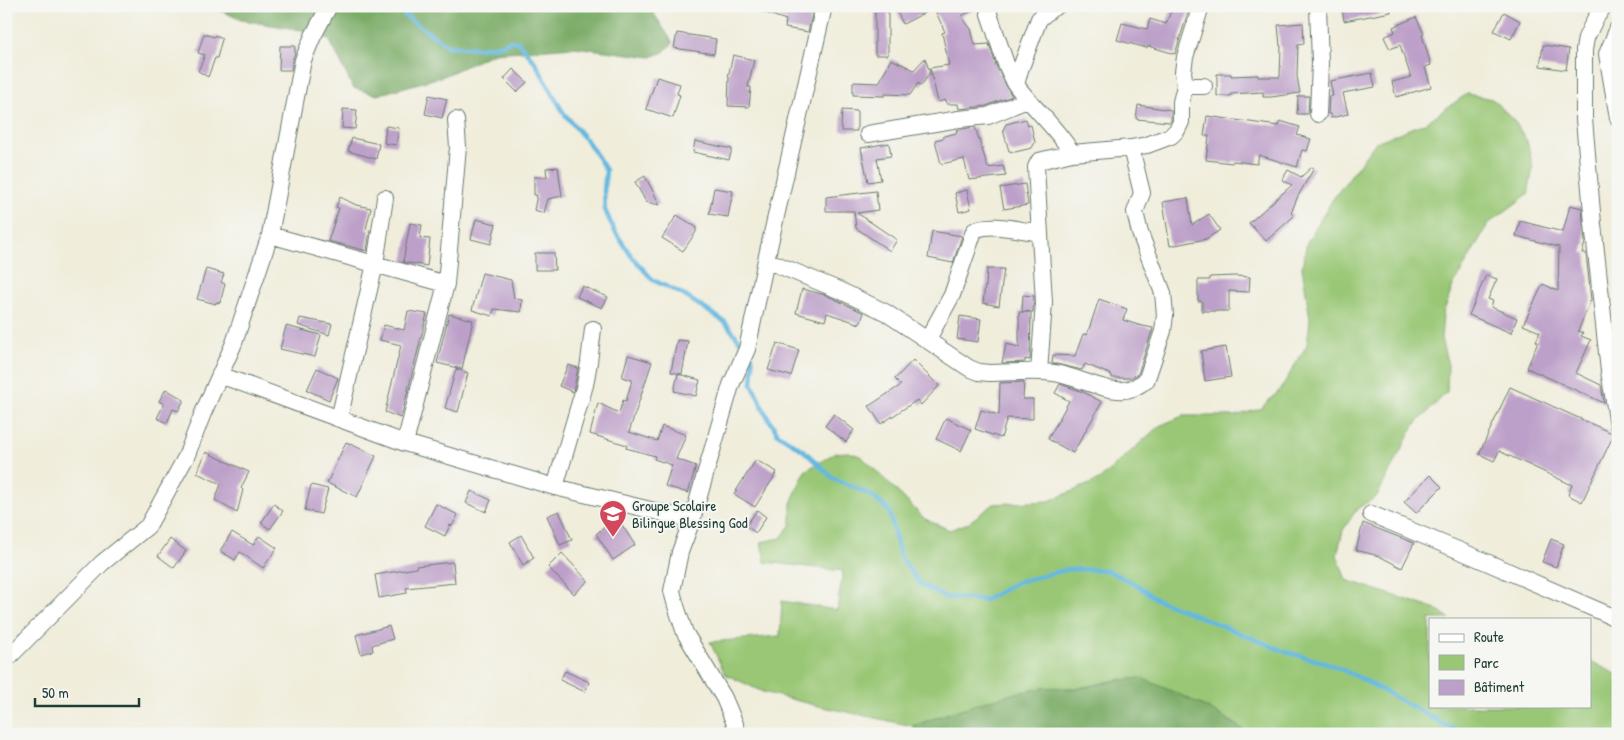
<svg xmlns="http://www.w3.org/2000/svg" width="1624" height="740" font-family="'Patrick Hand',sans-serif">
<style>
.green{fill:#99c775;stroke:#5c8254}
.forest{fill:#7aac66;stroke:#4c744d}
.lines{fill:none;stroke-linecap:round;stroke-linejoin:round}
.stream{stroke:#63b8e0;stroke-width:4.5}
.building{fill:#bda0c9}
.minor-casing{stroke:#687b6e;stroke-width:18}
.minor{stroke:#fff;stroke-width:16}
.labels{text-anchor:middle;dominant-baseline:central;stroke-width:4;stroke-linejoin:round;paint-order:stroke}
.poi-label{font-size:15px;fill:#1f3d34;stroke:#f6f6f2;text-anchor:start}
</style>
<rect width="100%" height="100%" fill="#f6f6f2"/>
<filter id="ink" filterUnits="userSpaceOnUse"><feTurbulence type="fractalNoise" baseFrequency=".02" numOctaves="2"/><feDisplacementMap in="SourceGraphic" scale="10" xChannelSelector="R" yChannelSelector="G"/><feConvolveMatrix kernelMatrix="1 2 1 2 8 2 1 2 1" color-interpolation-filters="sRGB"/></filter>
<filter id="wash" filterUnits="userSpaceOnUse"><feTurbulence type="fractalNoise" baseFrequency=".0096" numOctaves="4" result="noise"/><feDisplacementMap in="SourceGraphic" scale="20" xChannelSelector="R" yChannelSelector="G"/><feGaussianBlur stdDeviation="1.12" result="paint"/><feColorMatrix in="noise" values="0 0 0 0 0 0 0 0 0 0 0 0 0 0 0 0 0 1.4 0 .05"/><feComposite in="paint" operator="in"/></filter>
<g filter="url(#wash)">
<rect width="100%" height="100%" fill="#f0eddb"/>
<path class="green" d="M1467 94 1492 99 1513 119 1527 141 1533 168 1528 194 1488 224 1452 288 1443 314 1441 339 1448 365 1447 392 1413 427 1377 496 1357 509 1343 530 1337 555 1346 580 1438 610 1450 619H1430V706H1590V661L1618 675V734H1248L1233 722 1121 679 1078 688H1044L964 708 913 726 814 705 763 692 725 674 710 642 780 636 782 601 837 610 843 571 765 562 761 542 781 538 791 524V503L805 471 835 453 849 452 862 457 925 519 950 530 968 523 994 504 1049 501 1099 480 1159 426 1183 416H1235L1260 409 1280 390 1307 345 1310 319 1302 267 1307 242 1333 199 1376 142 1425 123Z"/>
<path class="forest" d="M211 6H649L673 43 664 52 651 57 574 47 494 53 444 76 377 95 353 88 330 41 319 33 241 20Z
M1141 678C1179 694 1216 709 1248 734H913V726C955 711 998 695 1042 688 1055 686 1068 690 1081 688 1101 684 1121 679 1141 678Z"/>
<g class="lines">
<path class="stream" d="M404 15 448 46 480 48 501 45 510 41 518 42 535 62 563 112 590 145 606 170 604 191 605 210 614 230 632 257 653 280 682 294 725 322 743 345
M749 353 752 356 753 367 752 384 766 414 778 434 803 450 833 478 871 495 889 511 900 556 919 583 944 597 985 600 1017 582 1069 569 1107 570 1137 585 1156 599 1286 652 1327 663 1358 677 1462 734"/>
</g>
<g id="blocks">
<path class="building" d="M752 6H814L808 32 785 28 786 20 751 8Z
M903 6H979V8L961 16 971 29 975 45 989 44 997 68 1012 96 986 106 959 109 958 104H947L946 100 938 102 930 68 949 65 942 33 945 32 934 8 903 24 896 10Z
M1173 6H1190L1175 54 1148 46 1147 48 1117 40 1122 23 1147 29 1150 19 1166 24Z
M1351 6H1390L1391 12 1344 21 1342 8Z
M875 11H888V55H875Z
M1504 12 1520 21 1511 39 1494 31Z
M1416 17 1424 34 1422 35 1431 65 1425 67 1431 87 1396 97 1392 82 1411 77 1400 45 1390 49 1384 37 1395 32 1393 27Z
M1303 23 1304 44 1298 45 1297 76 1300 93 1271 97H1263V92L1231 94V96H1217V74H1231V76L1258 75V77H1280L1281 46H1280L1278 25Z
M677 33 716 39 714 54 674 48Z
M204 34 214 37 215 35 222 39 217 58H215L208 77 198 71 205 55 198 53Z
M1543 45 1569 49 1566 70 1540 66Z
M280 46H295V53L293 58 291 70H279Z
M733 55 754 60 748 87H751L749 107 728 106 729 77H728Z
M925 58 930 73 921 86 918 83 910 95 885 94V96L853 95V82L879 83 891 59 914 70Z
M513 69 527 82 517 92 504 79Z
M1372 73 1375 87 1343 93 1348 114 1331 118 1330 114H1328L1329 96H1333L1330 81Z
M657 77 680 84 677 94 680 95 673 118 646 109Z
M429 95 447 99 442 118 425 114Z
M1298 96H1309L1308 114H1297Z
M1138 105 1171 110V120L1170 122 1136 119Z
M343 109 357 110 355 129 342 128Z
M842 110 857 111V131H841Z
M1207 116 1278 126 1280 121 1300 127 1297 135 1311 139 1307 151 1302 150 1297 167 1259 155 1257 164 1233 161 1232 163 1206 160 1209 136H1204Z
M1026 119 1028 126 1031 125 1035 142 1032 148 1015 152 1009 151 1003 130 1006 124Z
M386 126 399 128 396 145 384 143Z
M975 127 988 168 1003 166 1006 176 969 180 964 159 941 164 935 140 944 138V136L957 133 956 130Z
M352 138 379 144 376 159 348 151Z
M695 141 732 149 729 160 693 152Z
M889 143 891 156 877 158 881 180 868 182 861 148Z
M558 167 562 196 548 199 544 213 534 210 537 195H534V177H547L546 168Z
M1312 167 1314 168 1298 196 1291 213 1294 216 1266 241 1249 223 1292 185 1282 180 1288 170 1301 177Z
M645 176 660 205 646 202 635 182Z
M1025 184 1028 205 1004 209 1000 188Z
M714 188 733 191 728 217 709 214Z
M967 190 971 209 959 212 955 193Z
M876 191 878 210 857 213 897 240 890 251 856 228 854 211H826V197Z
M340 197 356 205 371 208 366 229 370 230 367 251 328 241 339 208 336 207Z
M1188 198 1192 225 1209 214 1220 230 1206 239 1170 246 1163 202Z
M1570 205 1582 208 1585 243 1582 253H1586L1591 300 1578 331 1583 333 1581 336 1591 340 1576 373 1601 385 1604 403 1527 368 1538 342 1536 341 1540 332 1523 325 1543 284 1558 291 1559 247 1516 236 1520 221 1563 232Z
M677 215 696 227V232L683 251 662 238Z
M476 219 496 224 491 244 471 239Z
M410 223 422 225 420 238 430 239 427 266 403 262Z
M932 231 962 236 953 263 928 258Z
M535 253H554L555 270H535Z
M206 269 224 274 221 282 225 284 220 303 216 302V304L197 299Z
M987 269H1004L999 306 983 303 985 286 986 287Z
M482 273 511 280 514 298 522 300 521 312 494 309 492 316 472 310Z
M1486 275 1497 279 1488 299 1493 301 1491 307 1517 318 1511 333 1469 315Z
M1236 276 1250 277 1249 292 1229 291V311H1202V301H1198V280H1210V277Z
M582 286 608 297 602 308 577 297Z
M802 289 826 295 864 313 860 324 827 313 825 321 796 313Z
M1023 295 1034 296 1033 312H1031L1030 360 1025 359V362L1002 363 1006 344 1019 347V312H1030L1022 311Z
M1099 299 1127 309 1123 320 1138 325 1153 328 1138 374 1130 378H1112V375L1085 364 1082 370 1052 363 1053 355 1075 356 1083 334 1087 335Z
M408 311 427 314 401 418 385 412 401 345 380 340 384 325 404 330Z
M449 314 473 320 462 369 437 363Z
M960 316 981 319 978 342 957 339Z
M300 318 332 324 329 335 298 325Z
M286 326 321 335 315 357 280 349Z
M677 340 688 341 682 374 671 372Z
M777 343 799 350 791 376 768 370Z
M1226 347 1231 377 1205 381 1201 351Z
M628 355 652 362 629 432 657 441 662 426 686 435 676 459 696 466 688 493 665 486 672 465 654 459 655 456 626 448 627 445 590 434 598 403 619 413 623 400 626 401 632 380 622 377Z
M913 360 939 386 921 405 917 400 881 424 869 406 901 385 895 379Z
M568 365 578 368 573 392 559 386Z
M317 368 338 378 329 400 307 390Z
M456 369 468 373 458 412 445 408Z
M678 374 700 380 696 396 674 391Z
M1024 382 1023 399H1033V419L1007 418 1001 438 975 429 981 410 999 415 1000 383Z
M1060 384 1083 392 1102 402 1073 453 1048 439 1069 401 1055 393Z
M1510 387 1614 434 1582 502 1568 495 1572 485 1499 451 1494 461 1479 454Z
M166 389 184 400 178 411 173 409 167 423 157 418 164 404 159 401Z
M834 414 854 430 846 442 825 426Z
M946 418 971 430 961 451 936 439Z
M346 442 376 456 357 497 327 483Z
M206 452 249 472 241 488 243 490 237 513 215 500 221 484 197 473Z
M756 460 777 472 755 507 734 494Z
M1430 475 1442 487 1416 513 1404 502Z
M311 485 328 489 321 514 305 510Z
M471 491 491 500 486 512 466 503Z
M274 504 283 511 270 529 261 523Z
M436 504 458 515 452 526 450 525 445 536 425 526Z
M757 510 766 517 756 533 746 526Z
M559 511 572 540 560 545 547 516Z
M619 516 622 525 635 545 613 560 596 534Z
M1363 523 1414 543 1402 568 1379 556 1356 550Z
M232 532 253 545 259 536 277 548 263 568 240 552 235 560 220 551Z
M521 535 534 558 523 565 510 542Z
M170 539 186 551 174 568 158 556Z
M1551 539 1564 544 1556 567 1542 562Z
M562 553 588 581 574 594 548 567Z
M453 562 455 583 406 588 407 593 379 598 375 575 416 568V566Z
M389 626 393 639 372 645 373 651 361 654 356 635Z
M565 671 589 682 585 692 560 680Z"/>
</g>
</g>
<g filter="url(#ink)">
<use href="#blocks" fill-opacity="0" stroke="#687b6e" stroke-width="1"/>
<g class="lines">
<defs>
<path id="minor" d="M989 6V14L1006 64 1016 85
M1057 6 1051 9 1039 19 1020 70 1016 85C1034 109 1057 128 1072 153L1131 148 1147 145 1171 136 1177 130 1181 122V102L1185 86 1183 72 1185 57 1201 6
M1318 6 1320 63 1318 114
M1604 6 1595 19 1586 38 1584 50V119L1593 224 1609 371 1618 425
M1618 28 1607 54 1618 118
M1185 86H1204
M868 134 959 119 988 116 1027 100
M270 235 446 284
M766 260 841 291 885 312 969 368 979 372 989 373C1010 373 1033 370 1054 373 1078 376 1111 397 1133 388 1138 386 1141 383 1146 381L1163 331 1165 315 1163 293 1140 233 1135 212 1142 193 1131 148
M928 339 952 295 974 231C988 221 1023 231 1040 233
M1039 372 1044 302 1036 167 1039 161 1072 153
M220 375 405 443 555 487 692 520
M339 419 375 264 385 198
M405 443 446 284 458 147 456 120
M555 487 585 385 589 362 593 329
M1371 514 1470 555 1618 619
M6 660 102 563 148 526 186 457 203 413 234 343 270 235 303 60 313 36 329 6
M736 734 735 724 724 698 685 633 676 606 672 591 680 552 692 520 731 385 747 349 766 260 824 6"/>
</defs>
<use href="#minor" class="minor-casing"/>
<use href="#minor" class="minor"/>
</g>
</g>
<defs>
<symbol id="school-pin" viewBox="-11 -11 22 30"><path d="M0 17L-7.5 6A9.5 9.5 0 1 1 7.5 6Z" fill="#d1495b" stroke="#f6f6f2"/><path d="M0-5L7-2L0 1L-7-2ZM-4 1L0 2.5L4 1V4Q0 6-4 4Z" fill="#fff"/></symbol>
</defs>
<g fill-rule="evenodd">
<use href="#school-pin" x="597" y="498" width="32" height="43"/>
</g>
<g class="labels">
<g class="poi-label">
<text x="632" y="505">Groupe Scolaire<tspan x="632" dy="17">Bilingue Blessing God</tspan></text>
</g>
</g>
<rect width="1624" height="740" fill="none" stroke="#f6f6f2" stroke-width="25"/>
<rect x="1429" y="618" width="162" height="90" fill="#f6f6f2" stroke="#a0aca6"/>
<rect x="1439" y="634" width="25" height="8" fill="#ffffff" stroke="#a0aca6"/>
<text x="1474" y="642" font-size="15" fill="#1f3d34">Route</text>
<rect x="1439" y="655" width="25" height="15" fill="#99c775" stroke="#a0aca6"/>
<text x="1474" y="668" font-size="15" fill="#1f3d34">Parc</text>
<rect x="1439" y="680" width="25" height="15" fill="#bda0c9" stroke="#a0aca6"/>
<text x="1474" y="692" font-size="15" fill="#1f3d34">Bâtiment</text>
<path d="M35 698v8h104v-8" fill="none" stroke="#1f3d34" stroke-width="2.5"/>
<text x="42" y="698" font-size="15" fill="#1f3d34" stroke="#f6f6f2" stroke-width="4" paint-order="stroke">50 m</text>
</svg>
